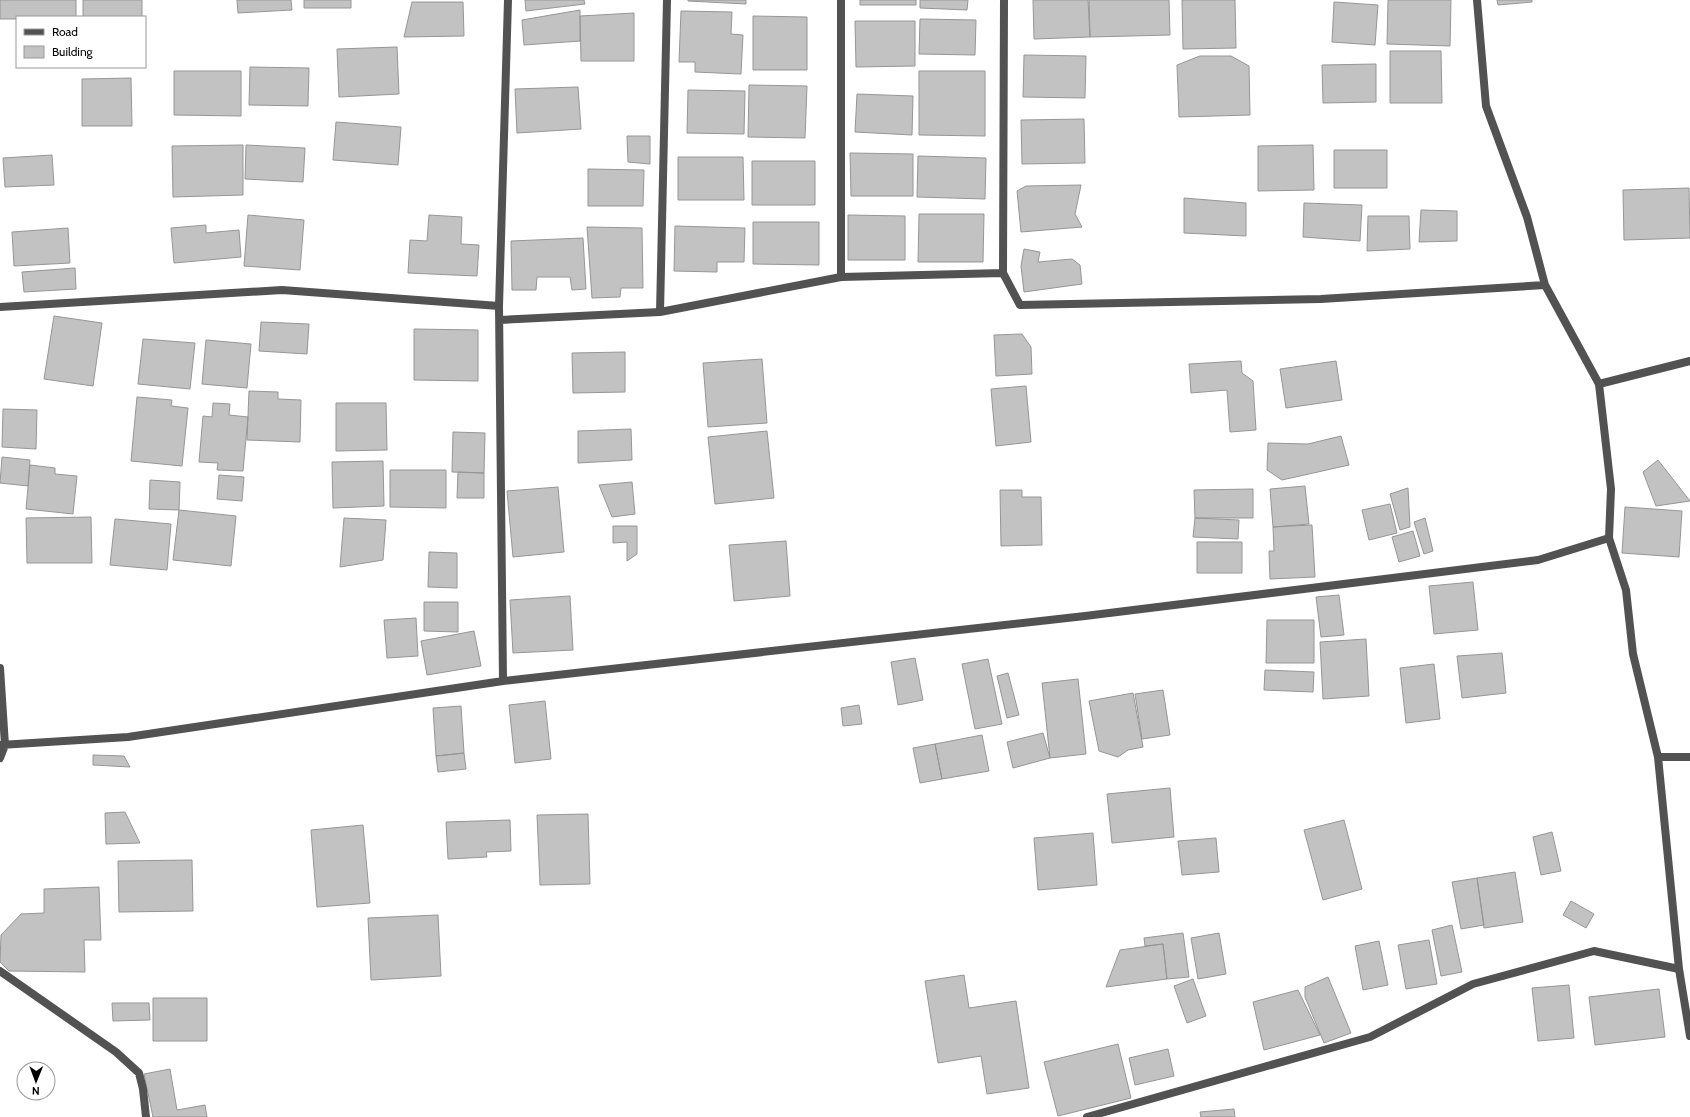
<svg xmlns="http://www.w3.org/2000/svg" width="1690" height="1117" font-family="Cabin,sans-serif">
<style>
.building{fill:#c2c2c2;stroke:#969696}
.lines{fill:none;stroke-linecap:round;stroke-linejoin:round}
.minor{stroke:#525252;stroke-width:8}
.tertiary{stroke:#525252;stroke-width:8}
</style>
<rect width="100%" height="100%" fill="#fff"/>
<path class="building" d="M0 0H76V17H17V19H0Z
M83 0H142V17H83Z
M237 0H291L292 10 238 13Z
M304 0H351V8H304Z
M525 0H584L585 4 526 11Z
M688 0H746V4L688 1Z
M860 0H916V5H860Z
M920 0H968L967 10 920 8Z
M1033 0H1088L1090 37 1034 39Z
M1089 0H1169L1170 35 1090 37Z
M1182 0H1235L1236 48 1183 49Z
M1388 0H1451L1450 46 1387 44Z
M1497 0H1532V2L1498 5Z
M412 2H463L464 36 404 37Z
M1334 2 1378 5 1375 45 1332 42Z
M580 10V41L524 45 522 20Z
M681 11 732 12 731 34 743 35 741 74 695 72V62H679Z
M634 13V61H581L580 16Z
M753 16 807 17V70H753Z
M920 19 976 20 975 55 919 54Z
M855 21H915V66L856 67Z
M397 47 399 94 339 97 337 49Z
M1390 51H1441L1442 103H1390Z
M1024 55 1086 56 1085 98 1023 97Z
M1200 56H1231L1249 66 1250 115 1179 117 1177 65Z
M1376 64V102L1323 103 1322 65Z
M250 67 309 68 308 106 249 105Z
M174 71H241V116L174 115Z
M919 71H985V136L919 135Z
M131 78 132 126H82V79Z
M749 85 807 86 805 138 748 137Z
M578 87 581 129 517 133 515 89Z
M688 90 745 91 744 134 687 133Z
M857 94 913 96 912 135 855 132Z
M1084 119 1085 163 1022 164 1021 120Z
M336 122 401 127 398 165 333 160Z
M627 136H650V164L628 162Z
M243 145V195L173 197 172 146Z
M246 145 305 148 303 182 245 179Z
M1313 145 1314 190 1258 191V146Z
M1334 150H1387V188H1334Z
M850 153 913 154V196H851Z
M52 155 54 185 5 187 3 158Z
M918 156 986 158 985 199 917 197Z
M678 157H743L744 200H678Z
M752 161H815V205H752Z
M588 169 644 170 643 206H588Z
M1081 185 1075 214 1082 227 1021 232 1017 191 1026 186Z
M1689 188 1690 238 1624 240 1623 190Z
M1184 198 1246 203V236L1184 233Z
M1304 203 1362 205 1360 241 1303 237Z
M1421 210 1457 211V241L1419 242Z
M919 214H984L983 262H918Z
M248 215 304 220 300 270 244 266Z
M429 215 462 217 461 244 479 245 477 276 408 273 410 240 427 241Z
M848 215 905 216V260H848Z
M1368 216H1409L1410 249 1367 251Z
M753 222H819V265L753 264Z
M206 225V233L239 230 241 257 174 263 171 228Z
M675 226 745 228 744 262H717V272L674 271Z
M587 227 642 228 643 288H621L620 297 592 298Z
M68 228 70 263 14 266 12 232Z
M583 238 586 289 572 290 570 277H537L536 290H512L511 241Z
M1024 249 1040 252 1038 262 1072 259 1080 265 1082 284 1024 292 1021 266Z
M75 268 76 289 24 292 22 272Z
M54 316 102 323 93 386 44 379Z
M261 322 309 324 307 354 259 351Z
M414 329 478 330V381L414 380Z
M1022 334 1031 347 1032 374 996 376 994 335Z
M143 339 195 343 190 389 138 384Z
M206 340 251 344 247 388 202 384Z
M625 352V392L573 393 572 353Z
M762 359 767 423 708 427 703 363Z
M1241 361 1242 373 1253 381 1256 430 1230 432 1227 390 1191 393 1189 364Z
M1336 361 1342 400 1286 408 1280 369Z
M1026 386 1031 442 996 446 991 389Z
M249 391 278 392V399L301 400 300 442 247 440Z
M137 397 172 400 171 406 188 408 182 466 131 461Z
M213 403 230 404 229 415 248 417 243 471 217 470 218 463 199 462 203 416 212 417Z
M336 403H386L387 450 336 451Z
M3 409 37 410 36 449 2 447Z
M631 429 632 460 578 463V431Z
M767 431 774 498 715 504 708 437Z
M453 432 485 433 484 473 452 472Z
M1341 436 1349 465 1282 480 1267 470 1268 443 1308 444Z
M2 457 30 460 28 486 0 483Z
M1658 460 1690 501 1656 506 1643 472Z
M383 461 384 506 333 508 332 462Z
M30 465 55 468V474L77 476 73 514 26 509Z
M390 470H446V508L390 507Z
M458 472 484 473V498H457Z
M219 475 244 477 242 501 217 499Z
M150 480 180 482 179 510 149 509Z
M632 482 635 514 612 517 599 485Z
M1305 486 1309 524 1273 527 1270 489Z
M558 487 564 552 513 557 507 491Z
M1408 488 1410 527 1400 530 1390 494Z
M1253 489V518H1195L1194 490Z
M1000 490H1022V497H1041L1042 545 1001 546Z
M1390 504 1397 533 1369 540 1362 510Z
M1625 507 1682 511 1679 557 1622 553Z
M179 510 236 516 231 566 173 560Z
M91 517 92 563H27L26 518Z
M344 518 386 520 383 560 340 567Z
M1195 518 1239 520 1238 539 1193 537Z
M1425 518 1433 551 1424 554 1414 522Z
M115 519 171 524 167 570 110 565Z
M1312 525 1315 577 1270 579 1269 551H1274L1273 527Z
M613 526H637V554L627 561V542L613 543Z
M1413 531 1420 556 1399 562 1392 537Z
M786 541 790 596 734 601 729 545Z
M1197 542H1242V573H1197Z
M429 552 457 553V588L428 587Z
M1473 582 1478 630 1434 634 1429 586Z
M1339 595 1344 635 1321 637 1316 597Z
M570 596 573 650 513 653 510 600Z
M424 602H458V632L424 631Z
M416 618 418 656 387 658 384 620Z
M1267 620H1314V663H1266Z
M474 631 481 666 427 675 421 641Z
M1366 639 1369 696 1323 699 1320 642Z
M1502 653 1506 693 1462 698 1457 656Z
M915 658 923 700 898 705 891 662Z
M988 659 1002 724 975 729 962 664Z
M1434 664 1440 719 1406 723 1400 668Z
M1265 670 1314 672 1313 692 1264 690Z
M1008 673 1019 715 1007 718 997 676Z
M1078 679 1086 754 1050 758 1042 683Z
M1163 690 1170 735 1142 739 1135 694Z
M1133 693 1143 747 1128 750 1118 757 1099 751 1089 701Z
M545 701 551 759 515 763 509 705Z
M859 705 862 724 843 726 841 708Z
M461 706 464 753 436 756 433 708Z
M1043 733 1050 758 1013 768 1007 742Z
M982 735 989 771 942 779 935 744Z
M935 744 942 779 920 783 913 748Z
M464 753 466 769 438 772 436 756Z
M93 755 124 756 130 767 93 765Z
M1170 788 1174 837 1112 843 1107 794Z
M125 812 140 843 106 844 105 813Z
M588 814 590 884 540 885 537 815Z
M510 820 511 851 486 852 487 857 448 859 446 822Z
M1344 820 1362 889 1323 900 1304 830Z
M363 825 370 903 317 907 311 830Z
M1552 832 1561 871 1541 875 1533 837Z
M1093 833 1097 885 1038 890 1034 838Z
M1216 838 1219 872 1182 875 1178 841Z
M192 860 193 911 119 912 118 861Z
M1515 872 1523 922 1484 928 1477 878Z
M1477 878 1484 925 1461 929 1452 882Z
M99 887 101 940H84L85 972 9 971 0 962 1 935 21 914 44 913V889Z
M1571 901 1594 914 1586 928 1563 915Z
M438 915 441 976 371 980 368 918Z
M1452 925 1462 972 1441 976 1432 930Z
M1183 933 1189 977 1167 979 1163 944 1145 946 1144 938Z
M1219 933 1226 974 1198 979 1191 938Z
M1429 940 1437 984 1406 989 1398 945Z
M1379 941 1388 985 1363 990 1355 946Z
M1163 944 1167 979 1106 987 1120 950Z
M964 975 969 1008 1016 1001 1029 1088 987 1094 981 1056 938 1063 925 981Z
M1328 977 1351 1033 1324 1043 1305 997V987Z
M1193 979 1206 1016 1187 1023 1174 986Z
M1569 985 1574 1038 1538 1041 1532 988Z
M1659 989 1665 1037 1595 1045 1589 997Z
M1298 990 1320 1035 1264 1050 1253 1002Z
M153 998H207V1041H153Z
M112 1003H149L150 1020 113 1021Z
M1118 1044 1131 1098 1058 1116 1044 1062Z
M1168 1049 1174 1076 1135 1085 1129 1058Z
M170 1069 177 1110 205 1105 207 1117H153L144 1074Z
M1234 1109 1235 1117H1201L1200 1112Z"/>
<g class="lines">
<path class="minor" d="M841 0V277
M1477 0 1486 106 1527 217 1545 285 1599 384 1611 489 1609 538 1626 590 1633 654 1658 757 1679 969 1690 1036
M1003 273 1020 305 1321 299 1545 285
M0 307 282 290 499 306
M660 312 667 0
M500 320 660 312 841 277 1003 273 1004 0
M0 668 5 745 0 758
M503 681 499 306 508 0
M0 745 128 737 503 681 1085 616 1538 560 1609 538
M1658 757H1690
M0 971 116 1052 139 1073 143 1089 146 1117
M1087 1117 1370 1037 1473 984 1594 951 1679 969"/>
<path class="tertiary" d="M1599 384 1690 361"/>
</g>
<rect x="16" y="16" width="130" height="52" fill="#ffffff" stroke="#999999"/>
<rect x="24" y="29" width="20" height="6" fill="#525252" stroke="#999999"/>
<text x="52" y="36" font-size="12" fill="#000000">Road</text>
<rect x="24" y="46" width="20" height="12" fill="#c2c2c2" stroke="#999999"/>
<text x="52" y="56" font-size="12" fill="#000000">Building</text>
<g transform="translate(36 1081) rotate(181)"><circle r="19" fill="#ffffff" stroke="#999999"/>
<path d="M0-3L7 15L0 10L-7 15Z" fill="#000000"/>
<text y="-6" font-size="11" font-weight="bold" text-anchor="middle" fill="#000000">N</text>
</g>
</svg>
